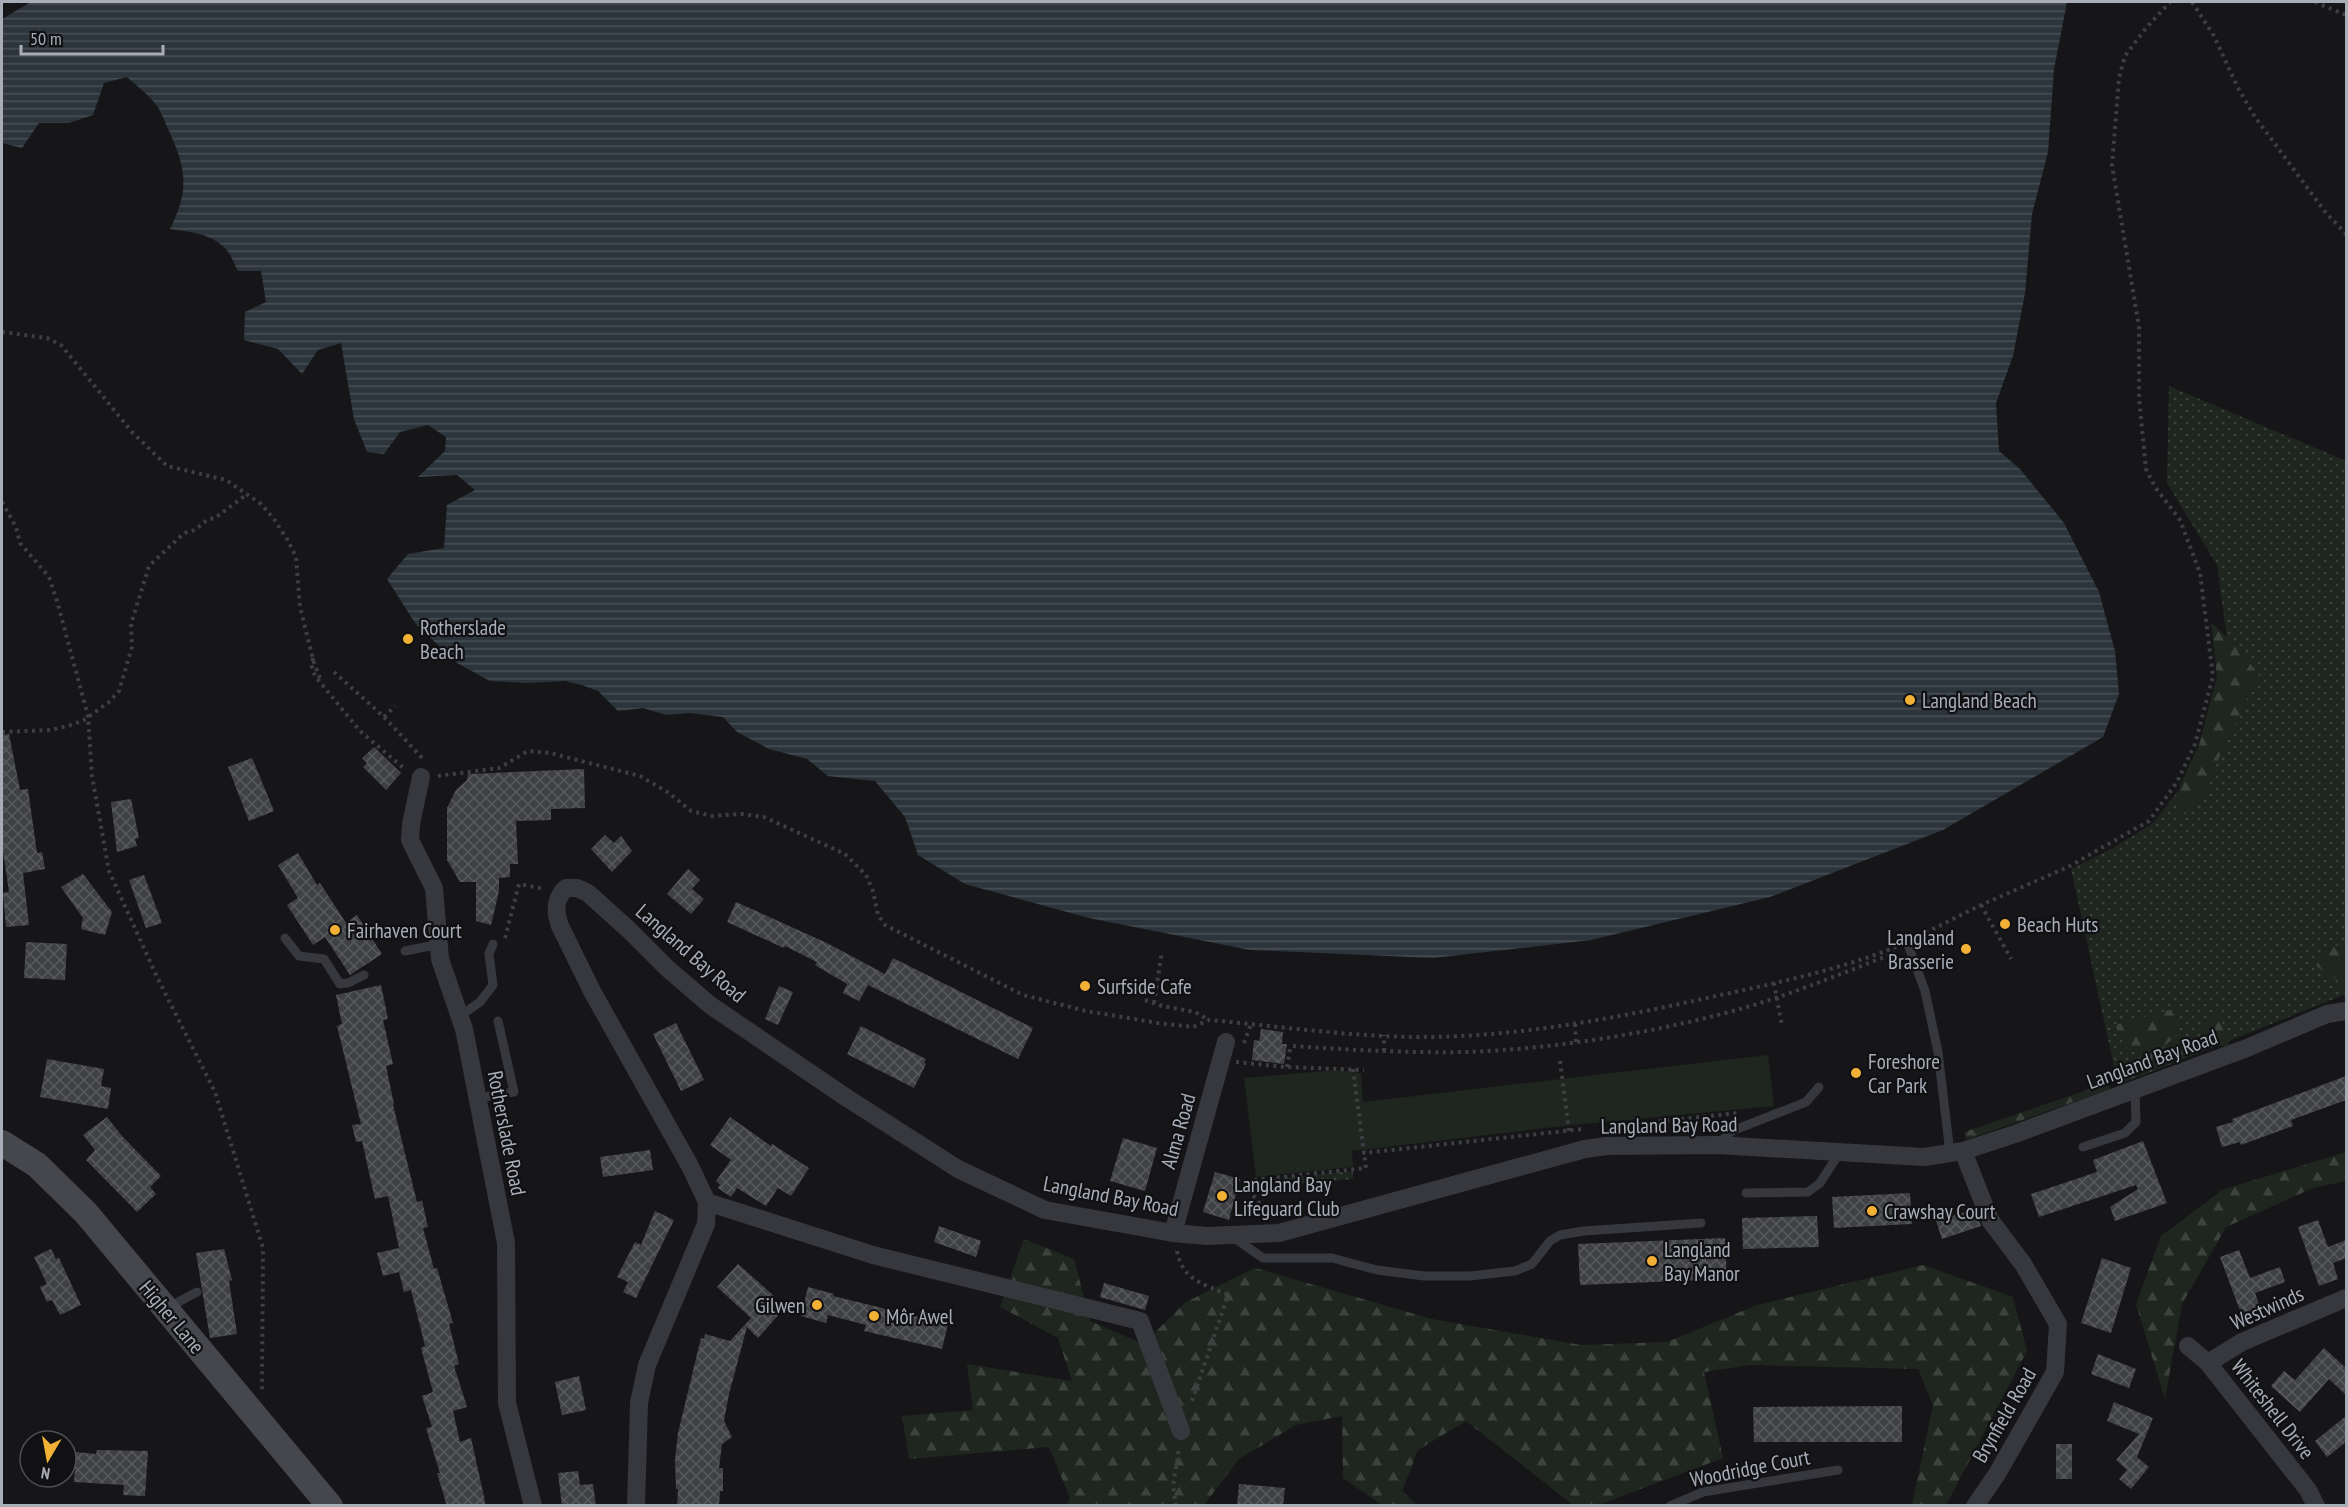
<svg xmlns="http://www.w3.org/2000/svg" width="2348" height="1507" font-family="'PT Sans Narrow',sans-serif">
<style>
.grass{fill:url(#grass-dots)}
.forest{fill:url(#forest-firs)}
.park{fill:#1e261f}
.water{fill:url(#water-rules)}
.building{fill:url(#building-cross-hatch)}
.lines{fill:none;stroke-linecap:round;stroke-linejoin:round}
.path{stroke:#3d3f44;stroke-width:4;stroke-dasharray:3 4.5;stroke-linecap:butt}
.lane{stroke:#37383d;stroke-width:9}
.street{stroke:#37383d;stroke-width:18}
.secondary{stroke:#45474d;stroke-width:26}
.poi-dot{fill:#f2b134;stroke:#111113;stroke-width:2}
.labels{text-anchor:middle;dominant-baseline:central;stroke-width:4.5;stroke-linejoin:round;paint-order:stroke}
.poi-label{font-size:21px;fill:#a8adb8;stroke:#111113;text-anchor:start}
.street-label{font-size:21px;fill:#a8adb8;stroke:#111113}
</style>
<defs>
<pattern id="grass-dots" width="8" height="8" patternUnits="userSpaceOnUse" patternTransform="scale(1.5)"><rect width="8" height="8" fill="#1e261f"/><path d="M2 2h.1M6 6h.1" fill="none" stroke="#3c433d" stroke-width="1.8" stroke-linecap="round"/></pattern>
<pattern id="forest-firs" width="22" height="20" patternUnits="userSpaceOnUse" patternTransform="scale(1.5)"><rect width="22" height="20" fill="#1e261f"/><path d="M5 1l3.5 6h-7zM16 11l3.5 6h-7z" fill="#3c433d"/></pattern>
<pattern id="water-rules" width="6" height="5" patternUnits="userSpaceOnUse" patternTransform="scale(1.5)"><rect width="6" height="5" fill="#2c353c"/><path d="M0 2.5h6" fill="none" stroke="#485056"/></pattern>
<pattern id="building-cross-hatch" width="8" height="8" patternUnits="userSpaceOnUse" patternTransform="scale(1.5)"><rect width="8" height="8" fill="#404145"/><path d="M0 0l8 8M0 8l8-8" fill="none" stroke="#595a5e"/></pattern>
</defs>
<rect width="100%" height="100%" fill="#161618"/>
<path class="grass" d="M2169 386 2346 461V994L2118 1085 2071 869 2113 848 2152 824 2209 752 2231 667 2217 565 2167 483Z
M1353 1171V1179L1258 1188 1257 1181Z"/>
<path class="forest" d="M2211 622 2236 646 2259 675 2221 753 2205 793 2182 817 2177 812 2180 785 2199 745 2217 676Z
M2329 945 2346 946V997L2345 998 2338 981 2316 966Z
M2177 1008 2176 1035 2149 1060 2125 1047 2115 1025Z
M2220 1015 2229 1047 2200 1043 2205 1019Z
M2108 1083 2110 1089 1966 1140 1964 1132Z
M2346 1152V1181L2313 1188 2226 1227 2182 1304 2165 1399 2136 1304 2161 1236 2222 1190Z
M1024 1239 1074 1259 1090 1321 1143 1344 1186 1302 1255 1268 1432 1319 1581 1345 1667 1342 1757 1305 1923 1265 2013 1297 2027 1351 1946 1505H1912L1933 1405 1918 1369 1750 1365 1704 1372 1723 1458 1598 1505H1573L1466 1421 1418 1450 1402 1491 1417 1505H1382L1343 1478 1342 1416 1296 1425 1239 1459 1204 1505H1067L1070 1498 1049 1447 909 1459 902 1416 973 1410 967 1364 1072 1381 1058 1338 1000 1307Z"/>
<path class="park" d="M1768 1055 1774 1106 1563 1126 1352 1151 1353 1167 1256 1177 1244 1078 1337 1070 1361 1073 1363 1102Z"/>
<path class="water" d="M31 2H2067L2054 69 2048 152 2032 214 2025 293 2013 356 1996 403 1999 451 2020 469 2064 523 2099 592 2115 651 2119 694 2103 737 1943 830 1770 897 1591 940 1433 958 1250 950 1089 918 965 884 918 855 905 817 875 781 828 776 807 759 769 749 737 732 723 717 690 713 666 715 643 708 618 711 598 691 582 685 565 681 527 683 490 681 457 663 415 623 387 579 408 554 444 548 447 505 475 490 457 475 418 477 445 451 446 437 428 425 400 432 384 454 367 452 354 419 341 343 318 350 302 374 278 349 244 340 245 312 266 302 261 271H238C234 264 230 252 224 247 209 233 189 232 170 229 189 191 187 170 169 131 165 123 162 113 157 106 149 95 137 86 127 77L104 83 93 115 69 123H39L22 148 2 143V19Z"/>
<path class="building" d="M9 734 20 790 28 789 37 853 42 852 45 869 23 873 29 925 6 927 3 893 9 892 2 845V735Z
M374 747 401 773 386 790 363 767 367 763 362 758Z
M252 758 274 811 249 821 228 767Z
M584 769 585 808 551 809V820L516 821 518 864H510V877L499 878V891L491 925 476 921V882H460L447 860V808L456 790 467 780 468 774Z
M131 799 139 838 135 839 137 846 117 852 111 802Z
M605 835 614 843 621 836 632 851 612 872 591 849Z
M298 853 317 885 320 883 346 923 357 915 382 954 350 975 325 937 313 945 287 905 298 898 278 865Z
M688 869 700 880 692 889 704 899 691 914 667 894Z
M83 874 112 912 105 935 81 929 83 918 61 887Z
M144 875 162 923 146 928 129 880Z
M736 902 827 943 885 974 893 958 1033 1028 1018 1059 868 985 859 1001 843 993 847 984 815 965 817 962 785 946 784 948 727 922Z
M26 942 67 944 65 980 24 978Z
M381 985 388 1019 383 1020 393 1064 386 1066 394 1104 393 1105 417 1202 422 1201 428 1227 423 1228 434 1269 437 1268 453 1323 449 1324 459 1364 454 1366 467 1407 453 1411 460 1442 471 1438 486 1506H447L437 1473H440L426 1428 432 1427 422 1396 433 1392 421 1348 425 1346 411 1290 404 1292 399 1272 383 1276 377 1253 399 1248 388 1196 375 1199 362 1141 356 1142 352 1125 361 1124 337 1026 342 1024 336 995Z
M779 986 793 992 778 1025 765 1019Z
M676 1023 704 1080 681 1091 653 1034Z
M861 1026 926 1059 924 1063 926 1064 914 1088 847 1054Z
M1261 1029 1283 1032 1282 1044H1287L1284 1064 1252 1060 1254 1040 1259 1041Z
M47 1059 104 1069 101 1086 111 1088 108 1109 40 1097Z
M2346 1076V1100L2291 1120 2293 1126 2241 1145 2240 1142 2222 1147 2216 1127 2233 1122 2232 1119Z
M107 1117 122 1136 161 1176 150 1187 156 1194 137 1212 86 1160 95 1150 83 1135Z
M730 1117 771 1146 772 1144 809 1168 791 1196 778 1188 766 1206 737 1188 731 1197 718 1188 720 1185 716 1181 731 1160 710 1145Z
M1123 1138 1157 1148 1145 1191 1110 1181Z
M2143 1141 2167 1203 2115 1221 2110 1207 2138 1189 2136 1185 2039 1217 2031 1194 2097 1172 2093 1160Z
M650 1150 653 1170 603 1177 600 1157Z
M1215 1172 1240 1179 1229 1220 1203 1212Z
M1910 1193 1912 1224 1834 1228 1832 1197Z
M1974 1209 1981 1226 1942 1239 1936 1221Z
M655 1211 674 1220 636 1298 623 1292 628 1282 617 1277 635 1242 641 1245Z
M1817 1216 1819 1247 1743 1249 1742 1218Z
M2318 1220 2328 1247 2346 1240V1258L2333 1263 2338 1279 2319 1286 2298 1227Z
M939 1226 981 1241 976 1257 934 1242Z
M1725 1238 1727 1279 1580 1285 1578 1244Z
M51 1249 56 1259 59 1258 81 1305 60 1315 52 1300 47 1302 40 1287 47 1284 34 1257Z
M224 1249 232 1280 229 1281 237 1334 210 1338 196 1253Z
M2239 1250 2250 1278 2280 1267 2285 1282 2255 1293 2261 1309 2242 1316 2220 1257Z
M2102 1258 2131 1268 2111 1333 2081 1323Z
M738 1264 774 1296 769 1301 781 1312 758 1338 747 1327 729 1394 724 1421 732 1437 722 1444 719 1468H723V1491H720L719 1506H677L678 1489H676L675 1460 678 1433 701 1338 704 1339 705 1334 730 1341 751 1318 717 1287Z
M1104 1283 1149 1296 1145 1310 1100 1297Z
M808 1287 834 1294 833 1296 948 1324 942 1349 864 1331 866 1325 828 1315 826 1323 801 1316Z
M2324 1348 2346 1368V1395L2329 1379 2300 1412 2271 1386 2284 1371 2295 1380Z
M2098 1354 2136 1369 2129 1388 2091 1374Z
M579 1376 586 1410 562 1415 555 1382Z
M2114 1402 2153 1418 2137 1457 2149 1467 2131 1489 2119 1479 2127 1470 2116 1460 2139 1434 2107 1421Z
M1902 1406V1442H1754L1753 1407Z
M2346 1416V1442L2327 1457 2315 1441Z
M2056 1444H2072V1479H2056Z
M97 1450 148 1451 145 1496 123 1495 124 1485 74 1482 76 1452 96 1454Z
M578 1471 580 1485 593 1484 596 1506H562L558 1473Z
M1239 1484 1285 1488 1283 1506H1237Z"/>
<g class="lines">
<path class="path" d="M2192 2 2214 36 2237 86 2255 117 2326 213 2346 234
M2315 2 2346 15
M2 332 47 338 61 345 132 432 167 466 226 480 261 504 274 519 287 539 296 557 300 607 314 663 320 678
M2 502 16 527 20 543 49 577 57 601 88 716 92 776 109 871 157 977 215 1092 263 1248 262 1390
M313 658 312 667 315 676 360 731 406 770
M334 672 384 717 425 761
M384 717 395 706
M2 732 51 730 71 725 84 720 109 702 119 691 132 647 131 624 149 566 184 533 195 530 207 520 215 518 246 495
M438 776 499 768 528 751 550 753 640 776 669 793 691 811 712 816 741 814 764 817 845 854 866 875 873 891 878 915 885 925 1023 995 1086 1011 1158 1023 1193 1027 1209 1020C1277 1026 1345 1036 1414 1037 1515 1038 1617 1018 1716 996 1777 983 1838 970 1896 947
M1981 905 2011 959
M1919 936 1981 905 2068 867 2149 821 2177 782 2195 744 2213 676 2200 573 2180 520 2155 487 2146 469 2139 397V327L2112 165 2119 78 2125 56 2146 28 2170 2
M505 938 519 884 545 889
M1774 983 1782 1026
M1145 1000 1162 1006 1195 1012 1209 1020
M1154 1003 1162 951
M1575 1024 1576 1042
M1244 1043 1251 1024
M1384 1051V1035
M1560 1061 1569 1131
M1236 1062 1287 1067 1364 1070
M1287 1067 1290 1049 1293 1046C1351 1050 1408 1053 1466 1052 1558 1049 1666 1031 1754 1005 1802 990 1848 971 1895 953
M1353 1069 1364 1153 1583 1129
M1614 1126 1738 1113
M1264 1218C1262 1200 1254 1200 1248 1187L1254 1180 1366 1168 1364 1153
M1177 1251C1182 1280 1204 1284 1228 1295L1191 1404
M1176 1506 1173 1486 1179 1448"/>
<path class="lane" d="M285 938 299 956 324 959 340 984 348 983 364 975
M1907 942 1925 991 1938 1052 1950 1153
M405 951 440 944
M460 1016 480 1002 493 985 489 954 493 944
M478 1098 514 1092 498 1021
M1719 1143 1732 1131 1806 1102 1819 1087
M2083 1147 2125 1133 2136 1122 2135 1089
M1746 1193 1808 1192 1820 1183 1840 1152
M1233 1237 1263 1258H1332L1377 1270 1424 1276H1470L1515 1271 1532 1264 1550 1241 1560 1235 1584 1231 1701 1223
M167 1308 197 1292
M1670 1506 1703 1492 1838 1470"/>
<path class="street" d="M421 777 411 824 410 840 434 888 440 959 464 1029 506 1243 507 1403 533 1506
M1963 1151 1990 1220 2023 1264 2058 1324 2055 1372 1997 1474 1975 1506
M707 1202 873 1255 1140 1321 1181 1431
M1173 1233 1226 1042
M2188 1346 2208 1363 2308 1490 2316 1506
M2208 1363 2242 1342 2346 1298
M636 1506 639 1403 647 1365 706 1224 707 1202 690 1166 593 993 560 926C555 912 554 899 566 888H577L588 893 629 930 667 968 710 1005 847 1098 958 1169 1045 1210 1173 1233 1207 1236 1279 1233 1585 1149 1607 1146 1717 1145 1924 1157 1963 1151 2015 1134 2247 1048 2327 1014 2346 1011"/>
<path class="secondary" d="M2 1143 37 1165 86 1213 330 1506"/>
</g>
<g class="poi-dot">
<circle cx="408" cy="639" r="6"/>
<circle cx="1910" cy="700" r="6"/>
<circle cx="2005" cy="924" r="6"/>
<circle cx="335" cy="930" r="6"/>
<circle cx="1966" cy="949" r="6"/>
<circle cx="1085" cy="986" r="6"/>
<circle cx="1856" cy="1073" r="6"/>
<circle cx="1222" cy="1196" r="6"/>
<circle cx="1872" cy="1211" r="6"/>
<circle cx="1652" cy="1261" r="6"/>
<circle cx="817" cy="1305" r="6"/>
<circle cx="874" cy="1316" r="6"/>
</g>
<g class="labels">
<g class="poi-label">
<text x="420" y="627">Rotherslade<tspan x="420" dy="24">Beach</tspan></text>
<text x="1922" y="700">Langland Beach</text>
<text x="2017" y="924">Beach Huts</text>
<text x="347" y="930">Fairhaven Court</text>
<text x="1954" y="937" text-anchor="end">Langland<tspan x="1954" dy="24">Brasserie</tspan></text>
<text x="1097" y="986">Surfside Cafe</text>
<text x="1868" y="1061">Foreshore<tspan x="1868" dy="24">Car Park</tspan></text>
<text x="1234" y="1184">Langland Bay<tspan x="1234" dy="24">Lifeguard Club</tspan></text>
<text x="1884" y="1211">Crawshay Court</text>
<text x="1664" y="1249">Langland<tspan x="1664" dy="24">Bay Manor</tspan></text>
<text x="805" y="1305" text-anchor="end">Gilwen</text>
<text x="886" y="1316">Môr Awel</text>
</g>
<g class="street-label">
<text transform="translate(691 953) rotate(41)">Langland Bay Road</text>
<text transform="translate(2152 1059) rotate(-20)">Langland Bay Road</text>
<text transform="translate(1669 1125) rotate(-1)">Langland Bay Road</text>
<text transform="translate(1178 1131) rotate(-74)">Alma Road</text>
<text transform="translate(507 1133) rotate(79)">Rotherslade Road</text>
<text transform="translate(1111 1196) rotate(11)">Langland Bay Road</text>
<text transform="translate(2267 1308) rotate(-24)">Westwinds</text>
<text transform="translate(172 1317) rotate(50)">Higher Lane</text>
<text transform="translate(2273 1409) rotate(52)">Whiteshell Drive</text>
<text transform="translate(2004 1415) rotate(-60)">Brynfield Road</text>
<text transform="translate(1750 1468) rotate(-11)">Woodridge Court</text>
</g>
</g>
<rect width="2348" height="1507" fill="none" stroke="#a8adb8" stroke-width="6"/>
<g transform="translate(48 1459) rotate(190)"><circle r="28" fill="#111113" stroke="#4d4f55" stroke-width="1.5"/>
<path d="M0-4.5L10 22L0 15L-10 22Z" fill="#f2b134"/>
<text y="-9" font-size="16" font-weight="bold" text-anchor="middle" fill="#a8adb8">N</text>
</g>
<path d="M21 45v9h142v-9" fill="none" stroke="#a8adb8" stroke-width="3"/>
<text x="30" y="45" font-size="18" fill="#a8adb8" stroke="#111113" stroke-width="4.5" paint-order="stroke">50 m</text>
</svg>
